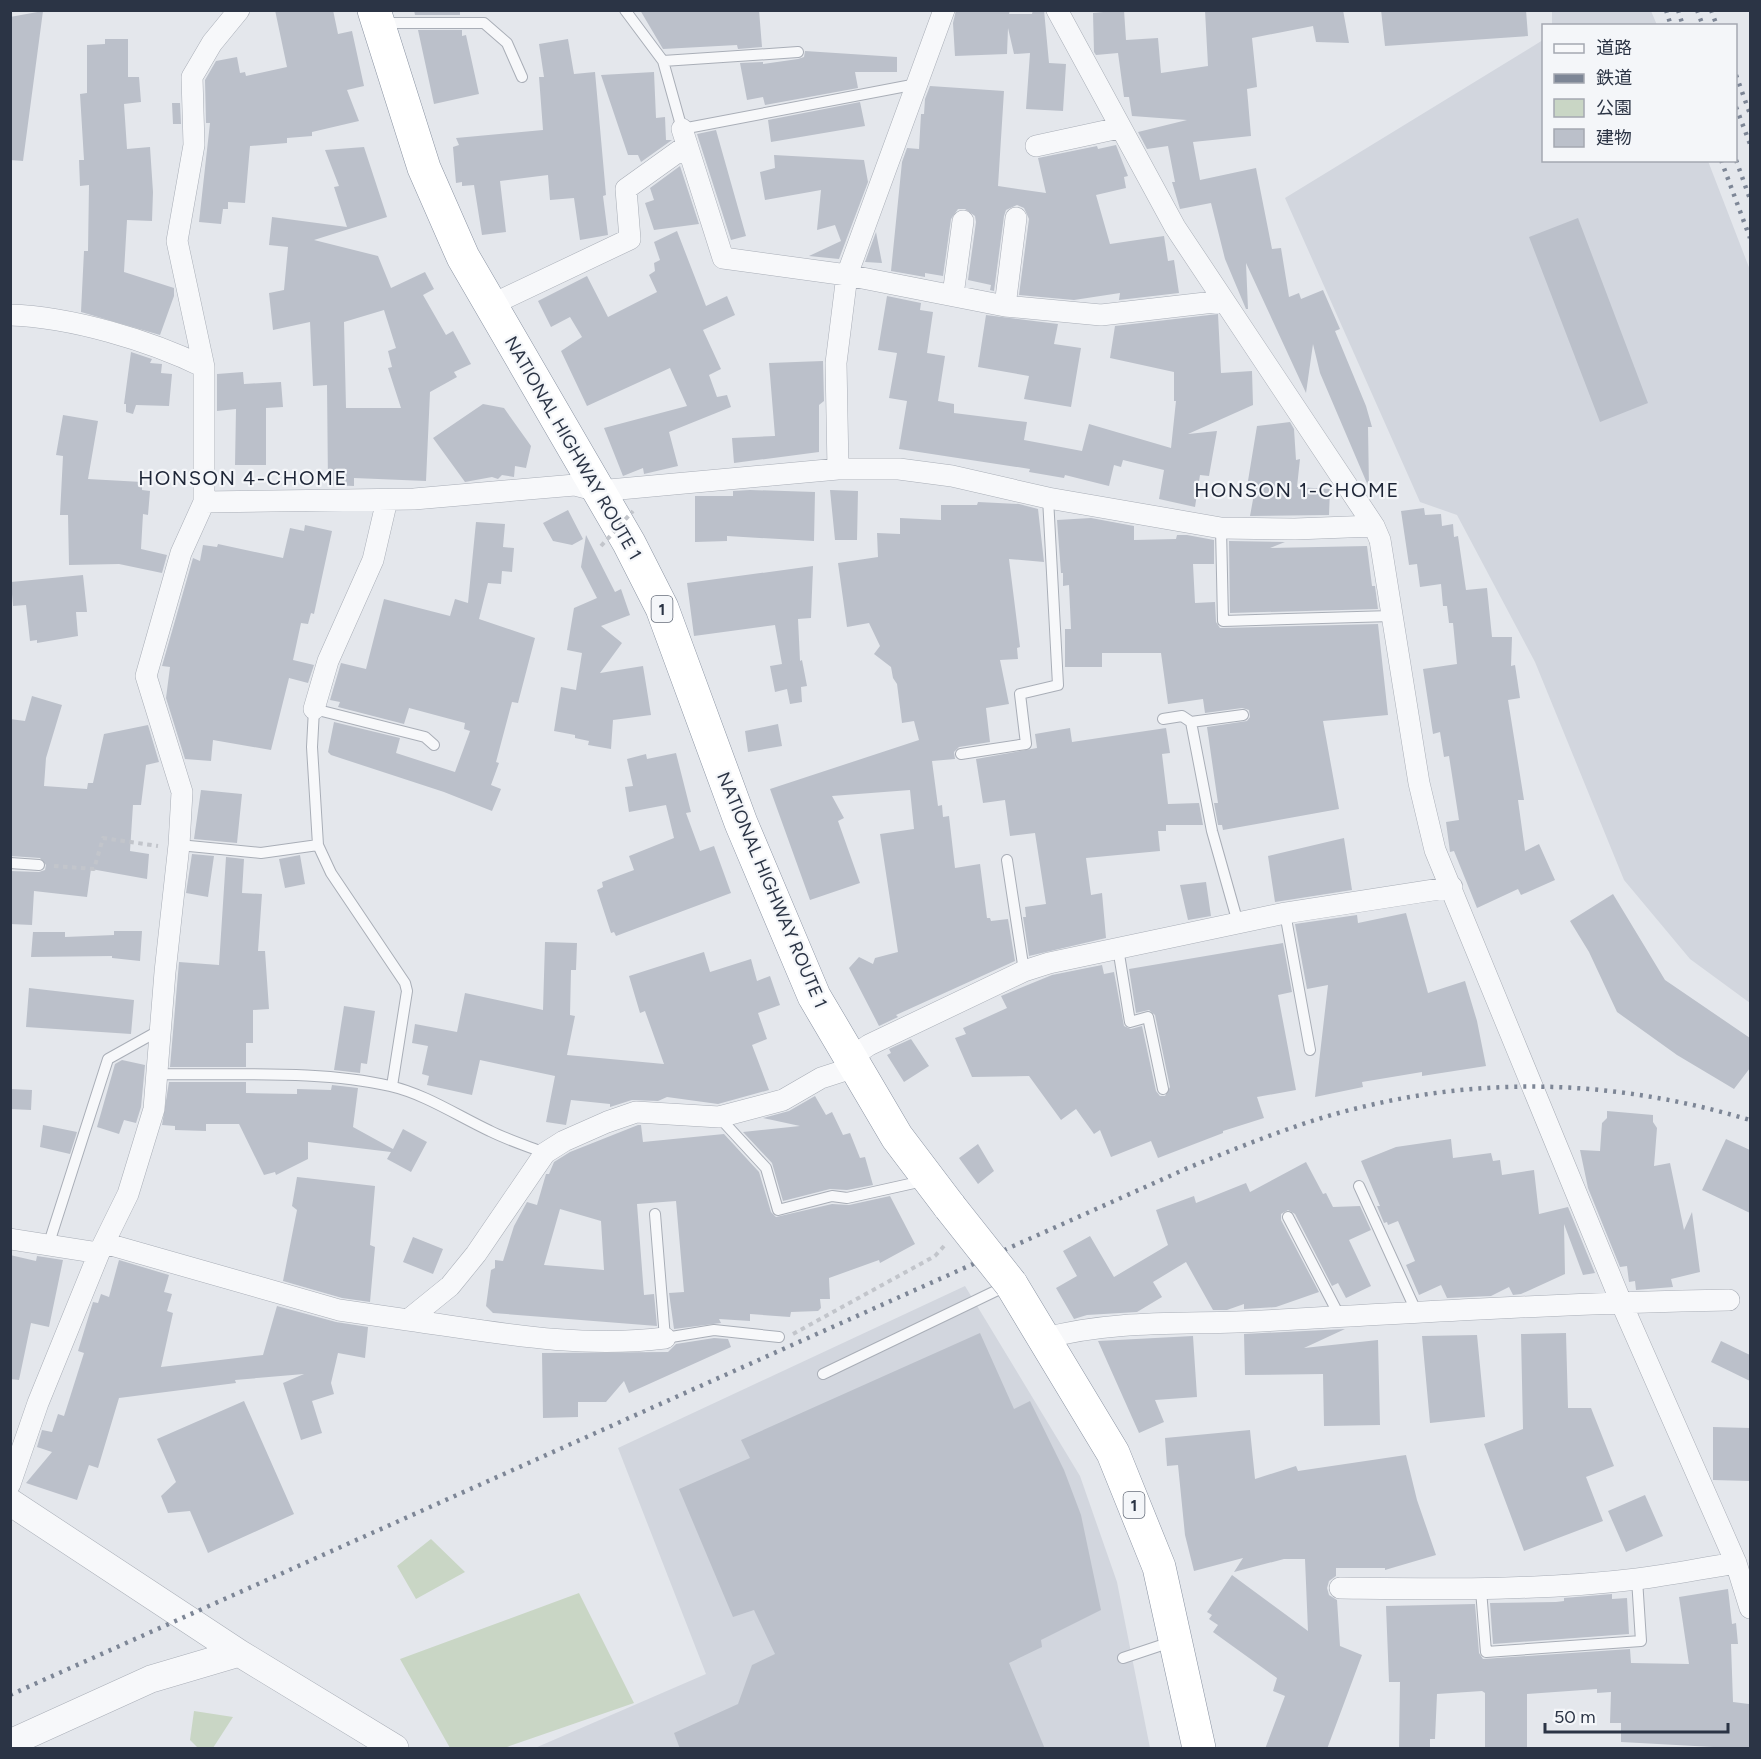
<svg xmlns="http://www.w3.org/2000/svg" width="1761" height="1759" font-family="Figtree,'Noto Sans JP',sans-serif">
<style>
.built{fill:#d2d6de}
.green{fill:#c9d6c5}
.building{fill:#bbc0ca;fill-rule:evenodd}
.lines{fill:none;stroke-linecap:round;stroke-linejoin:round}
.service-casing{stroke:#a9aeb7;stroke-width:12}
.minor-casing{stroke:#a9aeb7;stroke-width:22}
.tertiary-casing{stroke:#a9aeb7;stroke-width:28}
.trunk-casing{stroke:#8b94a3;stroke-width:34}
.path{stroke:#c2c5cb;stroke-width:4;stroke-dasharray:4.5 4.5;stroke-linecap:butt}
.service{stroke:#f7f8fa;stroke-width:10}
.minor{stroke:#f7f8fa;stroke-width:21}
.tertiary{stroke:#f7f8fa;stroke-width:27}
.trunk{stroke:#fff;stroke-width:33}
.rail{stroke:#7d8696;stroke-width:4.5;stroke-dasharray:3 6;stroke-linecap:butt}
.trunk-bridge-casing{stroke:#8b94a3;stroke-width:34;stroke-linecap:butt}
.path-bridge{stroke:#c2c5cb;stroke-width:4;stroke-dasharray:4.5 4.5;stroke-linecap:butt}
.trunk-bridge{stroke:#fff;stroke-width:33}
.labels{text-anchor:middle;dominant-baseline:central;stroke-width:4.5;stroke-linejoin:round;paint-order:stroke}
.shield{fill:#f4f6f9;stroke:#676e7b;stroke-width:1.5}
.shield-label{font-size:16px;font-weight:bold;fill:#2b3445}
.street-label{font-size:18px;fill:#2b3445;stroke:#f4f6f9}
.neighbourhood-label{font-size:20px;letter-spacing:1.5px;fill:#1d2536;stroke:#f4f6f9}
</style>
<rect width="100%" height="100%" fill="#e4e7ec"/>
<path class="built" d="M1552 11H1651L1657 25H1552Z
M1543 40 1544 160 1708 161 1750 270V1003L1690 959 1624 880 1535 662 1457 515 1420 502 1285 198Z
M965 1286 1080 1476 1117 1582 1150 1748H535L706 1674 618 1448Z"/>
<path class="green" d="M431 1539 465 1572 416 1599 397 1566Z
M579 1593 634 1703 504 1748H450L400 1659Z
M194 1711 233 1717 213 1748H198L190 1740Z"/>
<path class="building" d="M275 10H333L338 34 352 31 364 86 347 90 359 121 312 132V136L287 138V143L250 146 245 203 228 202V209H223L221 224 199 222 210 123H206L205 80 216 61 237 57 240 73 245 72 246 76 287 67Z
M414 10H460V15H415Z
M640 10H759L762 47 738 49 737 45 663 49Z
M956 10H1010L1009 14H1032L1033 10H1044L1049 63 1066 64 1063 111 1026 109 1030 53 1014 54 1008 28 1007 54 955 56 953 23Z
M1124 10 1126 40 1158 38 1161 73 1208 66 1205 10H1343L1349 43 1316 42 1313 26 1252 38 1257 87 1247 89 1251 136 1193 142 1200 180 1256 168 1272 249 1281 248 1289 297 1299 293 1301 299 1323 290 1340 329 1335 331 1366 406 1372 427H1368L1369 488 1320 373 1313 344 1306 393 1246 263 1248 309H1246L1225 259 1211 203 1180 209 1172 182H1175L1168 146 1147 149 1138 132 1187 120 1132 116 1129 97H1124L1118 53 1096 55 1094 52 1093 13Z
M1381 10H1526L1528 36 1385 46Z
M43 11 23 161 10 160V17Z
M418 30H462V36L466 35 479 94 434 104Z
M105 39H128V77H139L141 102 124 104 127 149 150 147 153 192 152 221 127 220 124 272 174 288V296L160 335 81 312 84 251H88L89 185 80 186 79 160H84L80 94 87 93V45L105 44Z
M568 39 574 74 595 72 606 195 603 196 608 235 580 240 574 198 550 200 548 175 500 181 506 232 482 235 474 185 462 186V182L456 183 453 147 459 145 456 138 543 130 539 77H544L539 44Z
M805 51 897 57V72H855L858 88 765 105 763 97 747 100 740 63 763 62V64L798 59 804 57Z
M654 72 656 118 665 117 666 140H672L641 162 638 155H628L601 75Z
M930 86 1004 91 998 186 1046 193 1038 158 1097 146 1098 149 1116 145 1128 176 1124 177 1126 188 1096 195 1110 244 1164 236 1168 261 1174 260 1179 293 1119 300 1120 293 1074 300 1019 295 1029 219 1024 208 1017 205 1006 210 1004 216 994 291 990 290 991 285 968 280 976 222 975 216 965 209H958L951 219 943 276 925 273V277L891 271 902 162 907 148 919 149 921 114H924L925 99Z
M860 102 865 126 771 142 768 120Z
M172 103H180L181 124H173Z
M716 130 746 236 731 240 697 134Z
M364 147 387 217 314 240 378 256 391 288 425 272 434 289 423 295 446 335 453 331 471 364 454 372 457 377 430 392 426 481 354 478V486L328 485 327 385 313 386 310 322 273 330 269 293 284 290 288 247 269 245 272 217 347 227 334 187 339 186 325 150ZM384 310 396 348 388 351 392 367 388 368 401 408H346L344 322Z
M774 155 864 160 868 182 839 259 809 256 841 241 835 225 817 230 821 190 765 200 760 172 775 168Z
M680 166 699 224 654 230 645 203 654 200 650 188Z
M1578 218 1648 403 1600 422 1529 237Z
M677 231 706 306 727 296 735 315 703 330 721 369 709 375 717 397 727 395 731 407 669 432 678 466 644 474 643 468 623 476 604 428 687 406 670 368 587 406 561 351 582 337 570 317 551 327 538 301 587 276 608 317 657 292 649 275 655 271 654 263 660 260 654 242Z
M876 232 882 263 865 262Z
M887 296 921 303 920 310 933 312 927 353 945 356 938 401 954 404V413L1027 422 1024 440 1082 451 1089 424 1171 448 1176 401H1174V372L1110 358 1115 326 1218 314 1221 373 1252 371 1253 405 1188 434 1217 431 1209 476 1200 475 1195 507 1159 499 1164 470 1123 460 1121 467 1114 465 1109 486 1065 475 1064 478 1029 472 1030 469 899 449 907 401 889 398 897 353 878 350Z
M986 315 1058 324 1054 344 1081 348 1071 407 1024 399 1029 376 978 367Z
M131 352 152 359 150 363 162 364 161 373 172 374 169 406 136 405 133 414 126 412V404H124Z
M823 361 824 401 819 405V452L734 463 732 438 775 436 769 363Z
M243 372 244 384 281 382 283 407 266 408V465H235L236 409 217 411V374Z
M483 404 504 408 531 446 526 468 515 466 514 477 502 475 498 479 492 477 465 482 433 438Z
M63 415 98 421 88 479 142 482V490L150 491 148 515 143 514 141 549 167 555 162 573 119 564 69 565 68 515H60L63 456 56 455Z
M1290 422 1294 429 1296 460 1300 459 1297 487 1330 489 1329 515 1250 516 1254 494 1246 493 1257 426Z
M750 490 815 492 814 541 727 536V541L695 542V496H733V491Z
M830 490 858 491 857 540H835Z
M978 502 1019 504 1038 509 1044 562 1009 559 1020 647 1017 648 1018 659 1000 660 1009 704 986 708 990 742 959 747 954 752 955 759 932 761 938 806 942 805 943 817 949 816 955 868 980 864 987 918H990L991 921 1008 919 1015 961 896 1015 898 1017 879 1026 849 968 859 957 873 964 875 958 898 952 880 834 914 829 910 790 832 796 844 818 838 821 860 883 810 900 770 789 919 740 914 721 902 723 897 684 893 678 891 667 874 654 880 646 869 623 847 627 838 563 878 557 877 533 900 534V518L941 520V505H977Z
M1424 508 1425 515 1441 514 1442 526 1453 524 1454 537 1458 536 1466 590 1487 588 1492 637H1512L1511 666 1515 665 1520 698 1508 700 1524 800H1518L1525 851 1539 844 1555 880 1521 895 1518 889 1477 908 1454 851 1450 852 1446 822 1459 820 1449 756 1444 757 1440 732 1433 734 1423 669 1457 664 1453 623H1449L1447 606H1443L1441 584 1420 587 1417 564 1409 565 1401 511Z
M568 510 583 539 572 545 553 541 543 523Z
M1091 518 1134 526V540L1176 539 1177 535H1187L1214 540V564H1193L1195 603 1215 602 1216 622 1220 628 1378 624 1388 715 1323 721 1339 809 1223 830 1222 825H1218L1214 803H1218L1207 727 1247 721 1250 717 1249 710 1242 708 1205 713 1203 699 1168 704 1161 653H1102V667H1065V629H1071L1069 585 1063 586V573H1061L1057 520Z
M476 522 505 524 503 547 514 548 512 572 502 571 501 584 488 583 479 619 535 638 518 703 512 702 496 762 499 763 491 785 501 789 492 811 444 792 331 755 328 752 334 722 400 738 396 753 455 772 470 731 464 729 465 723 409 708 404 724 338 707 340 702 330 700 341 663 366 669 384 599 450 616 455 599 468 603Z
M305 525 332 531 314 614 311 613 308 624 301 623 293 660 314 665 308 683 289 678 271 750 213 740 211 761 185 759 166 698 170 667 162 666 193 558 200 561 203 545 217 547 218 544 283 558 290 528 304 531Z
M586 535 615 592 621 589 630 615 601 626 622 643 600 673 643 666 651 715 613 720 611 749 588 745 589 741 575 738V735L554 731 561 687 576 690 582 653 567 650 574 608 597 598 581 567Z
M1229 541 1285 542 1270 548 1367 546 1372 586H1375L1378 609 1230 613Z
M813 566 811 618 798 619 800 661 802 660 807 686 801 687 802 702 790 704 787 689 775 692 770 666 782 664 775 625 694 636 687 583Z
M83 575 87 612H76L78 636 37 643V640L30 641 26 605 13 606 11 582Z
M32 696 62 705 46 758 44 786 87 789 88 783H93L104 734 148 725 159 762 146 765 141 805H133L130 851 149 854 147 879 91 869 87 897 34 891 32 925 10 924V871L39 872 45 870 46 865 40 858 10 856V719L25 721Z
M778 724 782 746 748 752 745 731Z
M1070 728 1072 742 1166 728 1170 753 1162 754 1168 804 1199 803 1203 825H1166V831H1158L1160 851 1086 858 1091 895 1102 893 1106 938 1029 956 1023 917H1026L1025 907 1046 904 1035 833 1010 836 1005 800 983 803 976 759 1037 748 1035 734Z
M676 753 691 812 686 813 700 851 714 846 731 893 616 936 614 932 611 933 597 890 603 887 602 882 634 870 629 856 674 838 666 805 629 812 625 787 633 786 627 759 646 754 647 759Z
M201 790 242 794 237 843 194 839Z
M1344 838 1352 890 1275 902 1268 856Z
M192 854 214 856 208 897 186 893Z
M300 855 305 884 285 888 279 859Z
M226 857 244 859 242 893 262 894 258 951H265L269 1009 253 1010V1043H246V1067H170L179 962 219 965Z
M1206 882 1211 916 1188 920 1180 885Z
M1613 894 1665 980 1750 1038V1068L1734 1089 1677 1055 1617 1012 1589 952 1570 921Z
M1406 913 1428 993 1465 981 1477 1021 1486 1066 1422 1076V1072L1362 1082 1363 1087 1315 1097 1328 985 1307 989 1295 924 1357 915 1358 923Z
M114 931H142L140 961 112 958V956L31 957 33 932H65V937L114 935Z
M545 942 577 943 576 970H571L570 1015 575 1016 567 1055 664 1064 645 1011 640 1013 629 976 704 952 710 972 751 959 757 981 770 976 780 1005 758 1013 767 1039 752 1045 769 1090 718 1104 667 1097 658 1101 632 1100 610 1107V1104L571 1100 566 1125 546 1122 555 1076 480 1060 472 1095 427 1085 429 1076 422 1074 428 1046 412 1043 415 1024 457 1032 465 993 543 1010Z
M1283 943 1292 992 1278 995 1296 1090 1257 1097 1264 1118 1223 1131V1133L1158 1158 1151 1141 1111 1157 1100 1130 1094 1134 1076 1109 1061 1120 1029 1076 972 1077 955 1038 966 1034 963 1028 1007 1008 1001 996 1052 975 1102 965 1104 974 1114 972 1124 1026 1131 1029 1142 1026 1156 1091 1160 1096H1165L1170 1087 1155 1015 1149 1010 1136 1013 1129 969Z
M29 988 134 1000 131 1034 26 1027Z
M344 1006 375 1011 367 1064 361 1063 360 1073 334 1070Z
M911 1039 929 1066 904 1082 887 1055 891 1053 889 1049Z
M122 1060 145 1065 141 1107 136 1123 124 1120 119 1134 97 1127 115 1064Z
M169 1082H246V1093L297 1094V1089L331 1090 332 1085 358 1088 353 1127 393 1149 403 1129 427 1142 411 1172 387 1159 391 1152 308 1142V1159L276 1175 275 1172 264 1175 239 1124H206V1131L175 1130V1126L162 1125Z
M10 1089 32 1090 31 1110 10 1109Z
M815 1096 826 1115 832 1112 843 1135 850 1133 860 1158 865 1157 873 1185 847 1190 830 1189 783 1201 772 1163 743 1132 800 1126 763 1118 789 1111Z
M1607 1111 1653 1115V1122L1657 1128 1654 1166 1670 1163 1684 1230 1692 1212 1700 1272 1671 1279 1673 1287 1636 1290 1635 1281 1629 1282 1627 1266 1620 1267 1588 1188 1580 1150 1600 1151 1602 1123 1607 1118Z
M43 1125 77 1132 70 1154 40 1147Z
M638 1125H641L643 1142 724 1134 759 1172 771 1212 776 1217 832 1204 849 1205 890 1196 915 1244 880 1263 879 1260 829 1278 830 1299H820L821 1308 818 1311 791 1312 790 1317 750 1314V1321L719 1319 721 1323 674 1329 669 1293 684 1292 676 1201 637 1204 644 1295 654 1294 657 1326 493 1313 486 1306 491 1270 495 1268V1260L503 1261 514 1226 527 1202 537 1205 546 1174H549L554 1162 570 1152ZM560 1209 601 1221 604 1270 544 1265Z
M1451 1139 1453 1158 1491 1153 1493 1161 1500 1160 1502 1175 1534 1170 1539 1214 1568 1207 1595 1273 1583 1275 1564 1224 1565 1274 1521 1294 1513 1295 1509 1287 1491 1296 1447 1298 1441 1285 1419 1295 1406 1265 1415 1261 1398 1221 1388 1225 1387 1222 1384 1223 1377 1206H1380L1361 1161 1396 1147Z
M1726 1139 1750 1150V1213L1702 1190Z
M978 1144 994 1171 978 1184 959 1158Z
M1306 1162 1323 1194 1326 1193 1333 1207 1360 1206 1371 1230 1349 1240 1371 1286 1346 1298 1338 1283 1332 1286 1295 1214 1288 1210 1281 1214V1220L1319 1292 1276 1307 1244 1309V1304L1227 1310H1213L1186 1262 1153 1282 1162 1297 1137 1312 1087 1315 1074 1319 1056 1288 1077 1276 1063 1251 1090 1236 1114 1277 1168 1245 1156 1210 1194 1196 1196 1203 1246 1183 1250 1192Z
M297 1177 375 1186 370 1245 375 1247 370 1302 342 1298 283 1281 297 1210 292 1206Z
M413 1237 443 1249 433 1274 403 1262Z
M10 1255 36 1261 37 1256 63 1260 49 1327 31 1323 19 1380 10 1379Z
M119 1260 169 1275 164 1292 172 1294 167 1311 173 1313 161 1367 263 1355 277 1306 336 1322 368 1327 365 1358 338 1353 331 1383 334 1394 312 1401 322 1433 301 1440 283 1383 304 1374 235 1380 236 1383 119 1398 98 1468 89 1465 77 1500 26 1483 52 1452 37 1447 42 1430 52 1432 58 1414 64 1416 84 1353 78 1351 93 1302 98 1303 101 1294 109 1297Z
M1345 1329 1304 1348 1378 1340 1380 1425 1324 1426 1323 1374 1245 1375 1244 1334Z
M980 1333 1014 1409 1030 1401 1064 1470 1081 1515 1101 1610 1041 1640 1042 1647 1009 1663 1045 1749H680L674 1733 738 1704 752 1665 775 1654 754 1610 733 1617 679 1489 750 1458 741 1440Z
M1566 1333 1568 1408H1591L1614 1466 1586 1477 1603 1521 1524 1551 1484 1444 1523 1429 1521 1334Z
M1477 1335 1485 1417 1430 1423 1422 1336Z
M1193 1336 1197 1397 1155 1400 1164 1422 1139 1433 1098 1341Z
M714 1338 728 1339 731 1347 629 1393 624 1381 606 1402H578V1417L543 1418 542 1353 668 1352 676 1344Z
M1721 1341 1750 1355V1381L1711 1362Z
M244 1401 294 1514 208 1553 190 1511 168 1513 161 1496 176 1482 157 1439Z
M1713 1427 1750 1428V1481L1713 1480Z
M1250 1430 1255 1479 1296 1466 1298 1471 1406 1455 1417 1500 1436 1555 1385 1570V1568H1336V1576L1329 1581 1327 1588 1329 1595 1337 1600 1340 1646 1362 1655 1327 1749H1265L1285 1696 1273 1691 1277 1678 1213 1632 1218 1625 1209 1619 1212 1615 1207 1612 1232 1575 1308 1631 1305 1559H1284L1234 1572 1243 1558 1194 1571 1185 1535 1178 1465 1167 1466 1165 1438Z
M1645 1495 1663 1536 1626 1552 1608 1511Z
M1728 1589 1732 1624 1736 1623 1738 1644H1731L1733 1702 1749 1704 1750 1749 1621 1742V1723H1610L1611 1692 1597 1693V1689L1527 1694V1749H1485V1693L1482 1691 1437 1694 1435 1739H1430V1749H1399L1400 1682H1389L1386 1606 1475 1604 1479 1653 1483 1659 1630 1649 1631 1663 1689 1664 1679 1597Z
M1612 1594V1599L1627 1598 1629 1634 1493 1644 1490 1603 1556 1602 1564 1601V1598Z"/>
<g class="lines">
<defs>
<path id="service" d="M625 10 663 61 682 129 917 84
M384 23H484L507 43 522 77
M663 61 798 52
M1221 528 1223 621 1392 616
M1163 719 1182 716 1191 722 1243 715
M1191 722 1212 831 1238 923
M961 754 1026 744 1020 694 1058 685 1048 498
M179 845 261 853 318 845
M1007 860 1024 971
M10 863 39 865
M1285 913 1310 1050
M1118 948 1130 1022 1148 1017 1163 1089
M157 1074C231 1076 318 1069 390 1086 425 1094 458 1116 490 1131 508 1140 527 1146 545 1153
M392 1086 407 991 405 983 331 873 318 845 312 747 314 709 425 737 434 745
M719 1117 766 1168 778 1210 832 1196 847 1198 923 1181
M1359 1186 1417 1313
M655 1214 665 1338 714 1330 779 1337
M1288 1217 1340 1317
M48 1246 108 1059 160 1030
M823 1374 1006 1286
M1481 1590 1486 1652 1641 1641 1637 1579
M1123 1658 1171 1642"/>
<path id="minor" d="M1057 10 1175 227 1374 526 1380 540 1419 783 1435 850 1621 1302 1736 1563 1750 1608
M682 129 723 258 847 275 1005 306 1101 315 1223 301
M1036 146 1119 128
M953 295 963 221
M491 305 630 239 626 189 686 146
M1005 306 1016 218
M10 315C71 317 149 340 204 367
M838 469 836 363 847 275 944 10
M204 502 414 499 575 485 598 491 838 469H899L952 476 1048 498 1221 528 1295 529 1374 526
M314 709 328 661 373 560 387 500
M850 1058 869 1045 1024 971 1049 963 1285 913 1452 887
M10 1239 99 1253
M104 1243 339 1310 408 1320 450 1286 476 1254 545 1153 564 1141 607 1122 636 1112 719 1117 783 1100 821 1078 855 1067
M408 1320C494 1332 578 1349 665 1338
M1046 1338C1116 1319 1190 1325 1262 1321 1417 1312 1573 1303 1729 1300
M10 1484 38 1403 99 1253 128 1194 154 1109 165 972 179 845 182 792 146 676 181 553 204 502V367L177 241 194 145 192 77 212 43 239 10
M1340 1588C1439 1589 1538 1591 1637 1579 1670 1575 1703 1568 1736 1563"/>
<path id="tertiary" d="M10 1502 239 1653 395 1748
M10 1743 151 1679 239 1653"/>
<path id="trunk" d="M374 10 424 168 463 257 629 543 662 608 741 823 814 996 897 1137 950 1207
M1011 1284 1113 1453 1159 1567 1199 1748"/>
</defs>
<use href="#service" class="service-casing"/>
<use href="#minor" class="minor-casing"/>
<use href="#tertiary" class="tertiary-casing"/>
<use href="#trunk" class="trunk-casing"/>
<path class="path" d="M54 866 94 869 103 838 158 846
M793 1334 935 1256 944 1246"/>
<use href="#service" class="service"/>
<use href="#minor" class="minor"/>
<use href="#tertiary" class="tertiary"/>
<use href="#trunk" class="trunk"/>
<path class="rail" d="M1666 10 1671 26
M1678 10 1683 26
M1697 10 1703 26
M1711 10 1717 26
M1736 75 1750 114
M1736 107 1750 144
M1721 160 1750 238
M1736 160 1750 199
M10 1695 1190 1167C1245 1145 1300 1122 1358 1108 1490 1075 1620 1081 1750 1120"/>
<defs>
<path id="trunk-bridge" d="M950 1207 1011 1284"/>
</defs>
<use href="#trunk-bridge" class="trunk-bridge-casing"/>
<path class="path-bridge" d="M601 546 633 511"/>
<use href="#trunk-bridge" class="trunk-bridge"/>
</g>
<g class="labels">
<g class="shield">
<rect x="651.5" y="596" width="21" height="26" rx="4.5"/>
<rect x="1123.5" y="1492" width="21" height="26" rx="4.5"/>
</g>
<g class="shield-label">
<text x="662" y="609">1</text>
<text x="1134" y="1505">1</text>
</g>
<g class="street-label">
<text transform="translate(573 448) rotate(60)">NATIONAL HIGHWAY ROUTE 1</text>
<text transform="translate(772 890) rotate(67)">NATIONAL HIGHWAY ROUTE 1</text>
</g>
<g class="neighbourhood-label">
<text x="243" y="478">HONSON 4-CHOME</text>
<text x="1297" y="490">HONSON 1-CHOME</text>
</g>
</g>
<rect width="1761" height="1759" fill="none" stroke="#2b3445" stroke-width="24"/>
<rect x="1542" y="24" width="195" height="138" fill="#f4f6f9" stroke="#a4a8b1" stroke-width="1.5"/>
<rect x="1554" y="44" width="30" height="9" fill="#f7f8fa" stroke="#a4a8b1" stroke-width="1.5"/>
<text x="1596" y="54" font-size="18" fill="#2b3445">道路</text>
<rect x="1554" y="74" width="30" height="9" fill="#7d8696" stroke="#a4a8b1" stroke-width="1.5"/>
<text x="1596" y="84" font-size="18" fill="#2b3445">鉄道</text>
<rect x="1554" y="99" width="30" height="18" fill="#c9d6c5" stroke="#a4a8b1" stroke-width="1.5"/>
<text x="1596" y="114" font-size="18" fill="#2b3445">公園</text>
<rect x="1554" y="129" width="30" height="18" fill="#bbc0ca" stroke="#a4a8b1" stroke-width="1.5"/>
<text x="1596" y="144" font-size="18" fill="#2b3445">建物</text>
<path d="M1545 1723v9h183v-9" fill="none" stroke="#2b3445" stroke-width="3"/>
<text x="1554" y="1723" font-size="18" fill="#2b3445" stroke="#f4f6f9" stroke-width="4.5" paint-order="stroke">50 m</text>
</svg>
